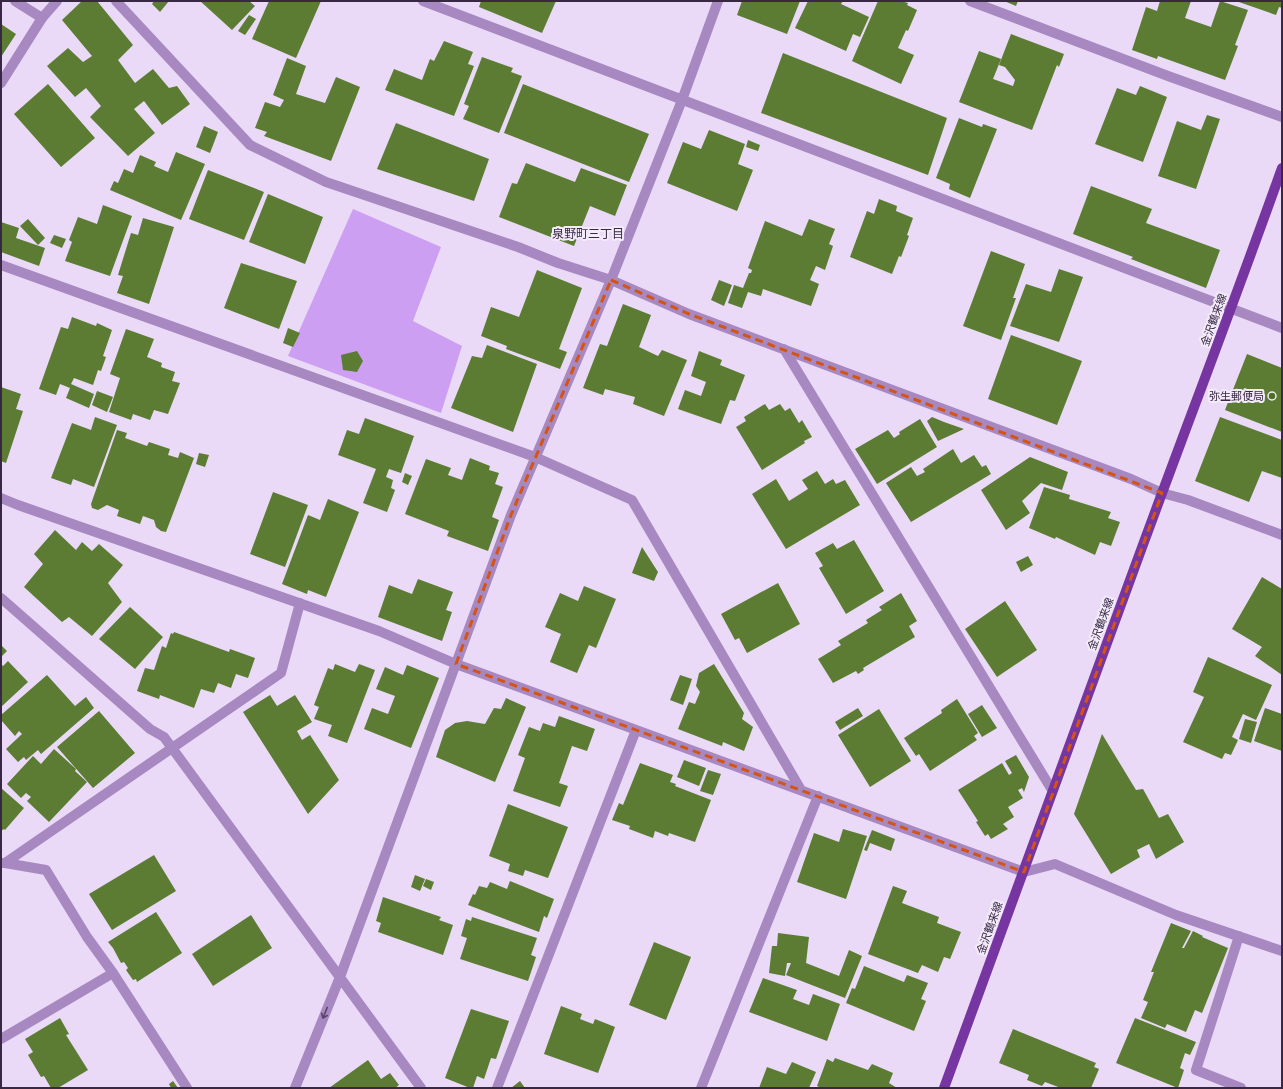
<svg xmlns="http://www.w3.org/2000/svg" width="1283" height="1089" font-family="Signika,'Noto Sans JP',sans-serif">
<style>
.green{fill:#cd9ff2}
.building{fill:#5b7c32}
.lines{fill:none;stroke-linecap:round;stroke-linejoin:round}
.lane{stroke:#a888c1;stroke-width:10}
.street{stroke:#a888c1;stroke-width:10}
.primary{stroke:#7635a0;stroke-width:10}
.oneway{stroke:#5a456a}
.marked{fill:none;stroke:#d65412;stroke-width:3;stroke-dasharray:8 5;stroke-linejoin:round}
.poi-dot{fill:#4f6f25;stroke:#f3ebfa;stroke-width:1.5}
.labels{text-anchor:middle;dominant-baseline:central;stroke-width:4;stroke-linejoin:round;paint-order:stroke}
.street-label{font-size:11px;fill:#382844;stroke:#f3ebfa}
.poi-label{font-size:11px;fill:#382844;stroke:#f3ebfa;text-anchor:end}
.neighbourhood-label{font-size:12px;fill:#382844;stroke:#f3ebfa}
</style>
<rect width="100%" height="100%" fill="#eadaf8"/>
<path class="green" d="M353 209 441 247 413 321 462 346 441 413 288 356Z"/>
<path class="building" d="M82 1H97L133 45 118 60 135 83 153 69 169 88 177 86 190 104 162 125 144 101 134 109 155 133 128 156 90 117 101 106 86 88 75 97 47 66 68 48 83 62 92 56 62 20Z
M154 1H169L160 12 152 4Z
M200 1H249L255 6 232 30Z
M269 1H321L296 58 252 39Z
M481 1H556L542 33 479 7Z
M742 1H800L787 34 737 15Z
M808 1H843L841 4 869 17 860 37 853 34 846 51 795 28Z
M878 1H901L908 3 907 5 917 10 908 31 906 30 898 48 914 55 901 84 852 61Z
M1004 1H1018L1016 6Z
M1160 1H1191L1185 18 1211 27 1220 1 1248 10 1235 45 1238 46 1225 80 1158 56 1157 59 1132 50 1146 7 1157 11Z
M1236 1H1282V8L1279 7 1276 15Z
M249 15 256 19 245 35 238 31Z
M1 24 16 34 1 57Z
M1011 34 1064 54 1059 67 1057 65 1032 130 959 102 979 51 1001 59 993 79 1013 86 1015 80 1005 67 999 65Z
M444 41 473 52 468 64 474 66 454 116 385 90 394 69 422 80 430 59 434 61Z
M783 53 947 118 928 175 761 113Z
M482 57 513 68 511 72 522 76 499 133 463 119 469 106 464 104Z
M287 58 306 66 296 94 325 103 336 77 360 87 331 161 264 136 267 132 255 128 265 102 280 107 284 100 273 95Z
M48 84 95 138 61 167 14 114Z
M523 84 649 134 629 182 504 133Z
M1140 86 1167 97 1143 162 1095 144 1117 88 1136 95Z
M1207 115 1220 119 1196 189 1158 176 1177 121 1201 130Z
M959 118 982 127 983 124 997 129 970 198 949 189 950 184 936 178Z
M396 123 489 159 474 201 377 169Z
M204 126 218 132 210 153 196 147Z
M709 130 745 144 738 164 753 170 737 211 667 183 683 142 701 149Z
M748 140 760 145 758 151 746 147Z
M176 152 205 164 181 220 110 190 114 181 118 183 124 169 133 173 140 155 156 162 154 166 168 172Z
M526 163 575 182 581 168 627 185 615 216 590 206 574 246 499 217 512 183 517 184Z
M208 170 264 192 244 240 189 219Z
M1091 186 1152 209 1146 223 1220 250 1206 288 1131 259 1133 257 1073 234Z
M268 194 323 217 305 264 249 242Z
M879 199 897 206 896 211 913 218 907 235 909 236 901 257 899 256 892 274 850 257 867 211 874 214Z
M103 205 132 216 110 276 65 261 72 242 69 240 78 217 97 224Z
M143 218 174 227 149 304 117 293 123 276 118 275 131 233 138 235Z
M28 219 45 238 38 245 20 226Z
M809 219 835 229 829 244 833 246 825 270 816 266 810 280 819 284 811 306 763 289 761 296 748 292 742 308 728 303 734 285 743 288 749 273H751L752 270 748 268 765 221 802 236Z
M1 222 19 228 16 238 45 248 39 266 1 252Z
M54 235 66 239 62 248 50 243Z
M991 251 1025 264 1013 298H1016L1001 340 963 326Z
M241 263 297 281 279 329 224 308Z
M1059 269 1083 277 1059 342 1010 326 1026 284 1051 292Z
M537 270 582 288 559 349 567 352 560 369 506 349 507 346 481 336 491 307 519 317Z
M719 280 732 285 724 306 711 300Z
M623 304 651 315 639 347 658 356 662 350 687 360 664 416 633 404 635 397 605 389 603 395 583 388 600 344 607 346Z
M72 317 96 326 97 323 112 330 103 356 106 357 101 371 98 370 93 385 74 378 71 384 94 394 89 408 66 398 70 388 60 384 56 395 39 389 61 327 68 329Z
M288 328 300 333 293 347 283 343Z
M126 329 154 339 147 357 162 363 161 367 175 372 172 381 180 383 168 414 154 410 150 420 133 414 131 420 109 412 120 378 110 374Z
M1011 335 1082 361 1057 425 988 399Z
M487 345 537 364 513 432 451 408 472 356 482 358Z
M357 351 363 361 357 372 343 370 341 355Z
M699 351 722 360 720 365 745 375 735 401 730 400 721 424 678 409 685 390 701 396 706 382 691 376Z
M1247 354 1282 368V432L1225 410Z
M1 387 21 394 16 409 23 411 6 463 1 461Z
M97 391 113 397 107 412 92 405Z
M765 404 769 410 780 404 785 411 790 408 799 423 802 420 812 437 804 441 805 443 762 470 736 427 746 421 744 417Z
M95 417 117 425 94 487 73 479 71 485 51 478 72 423 91 430Z
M932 417 944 422 964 429 938 441 927 421Z
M1220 417 1282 440V478L1262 471 1249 502 1195 481Z
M365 418 414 436 401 473 389 469 386 477 393 480 391 488 395 490 387 512 363 503 376 469 338 455 347 430 359 434Z
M920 419 937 447 877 484 855 449 888 430 894 438 900 434 899 432Z
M117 430 127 433 125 438 147 446 149 442 170 449 168 455 178 458 180 452 194 458 166 532 161 531 156 527 154 520 143 516 140 524 117 516 119 510 107 505 98 510 92 508 91 504Z
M953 449 961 463 974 455 982 467 986 465 991 474 911 522 886 483 911 467 917 476 925 472 923 469Z
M199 453 209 455 205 467 196 464Z
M1030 457 1068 472 1062 490 1041 483 1022 501 1030 513 1006 530 981 490Z
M470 458 490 466 489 470 499 473 495 484 503 487 492 517 499 520 488 551 447 536 449 531 405 514 426 459 451 468 448 475 462 480Z
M817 471 825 484 833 479 836 484 845 480 860 505 786 549 752 494 776 479 789 501 808 489 802 480Z
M405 473 412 476 408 485 402 482Z
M1044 487 1070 495 1069 499 1111 512 1108 518 1120 522 1111 546 1100 542 1095 555 1056 537 1055 539 1029 528Z
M273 492 308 505 285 567 250 554Z
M328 499 359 512 326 597 308 590 307 594 282 584 308 515 320 520Z
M55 530 76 550 82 542 92 551 99 544 123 565 108 583 122 602 92 636 69 617 62 622 24 587 43 564 34 554Z
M854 540 884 591 846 614 819 568 823 566 815 553 833 543 837 549Z
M642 547 658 572 654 581 632 573Z
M1028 556 1033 565 1021 572 1016 562Z
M1262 577 1282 589V675L1255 656 1262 647 1232 629Z
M418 579 453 592 446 610 452 612 442 641 378 617 389 585 412 594Z
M778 583 800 624 747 653 739 638 735 640 721 614Z
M584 586 616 599 596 648 589 645 577 673 550 662 561 634 545 627 560 593 578 601Z
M901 593 917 621 909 626 915 637 863 668 864 670 858 674 856 671 833 683 818 659 841 645 838 641 868 623 866 620 882 610 879 607Z
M1005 601 1037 650 997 677 965 629Z
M130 607 163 637 135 669 99 639Z
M174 632 229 652 230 649 255 658 248 678 236 674 231 688 218 683 214 693 201 689 194 708 160 695 159 699 137 691 145 668 154 670 162 646 166 648 171 633 173 634Z
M2 646 7 651 1 657V647Z
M1208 657 1272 685 1256 720 1243 714 1232 737 1238 740 1231 755 1225 753 1222 759 1183 742 1204 697 1193 692Z
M8 661 28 682 1 707V664L3 666Z
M335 664 355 672 359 664 375 670 347 743 328 736 332 725 314 719 319 707 314 705 328 668 333 670Z
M714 664 744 713 742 719 753 727 744 751 723 742 722 746 678 729 689 702 695 704 700 692 696 686 699 673Z
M407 665 439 678 411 748 364 729 372 708 388 714 395 696 376 689 385 667 403 675Z
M47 675 75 706 86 697 94 708 41 754 38 750 26 760 24 757 18 762 6 749 22 734 19 731 15 736 1 720V715Z
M680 675 692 679 683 705 670 700Z
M270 695 277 706 295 695 312 722 297 731 302 740 310 735 339 780 308 814 243 712Z
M506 698 526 707 495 782 436 757 445 730 455 723 467 721 485 724 494 708 501 709Z
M957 699 978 733 974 736 977 740 930 771 919 754 916 756 904 738 942 713 941 710Z
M982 705 997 728 982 737 968 714Z
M858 708 863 716 840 730 835 722Z
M1265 708 1282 714V751L1254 741Z
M879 709 911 761 870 787 838 735Z
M99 711 135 753 93 788 57 747Z
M559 716 595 729 587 751 572 746 559 783 568 786 560 807 513 791 525 758 518 755 529 727 540 731 543 723 555 727Z
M1245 719 1257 722 1251 743 1239 739Z
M1102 734 1136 790 1143 789 1159 818 1168 814 1184 842 1156 859 1149 844 1137 850 1140 857 1111 874 1074 814Z
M54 749 76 769 75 771 87 782 49 822 27 801 31 797 26 793 21 798 7 784 33 756 41 764Z
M1016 755 1029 777 1024 792 1022 788 1018 790 1023 798 1008 807 1014 817 1003 824 1008 829 991 839 988 834 985 836 976 822 978 821 958 790 1002 763 1009 775 1012 773 1005 761Z
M684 760 706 768 699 786 677 777Z
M640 763 673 775 670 782 676 784 675 786 711 800 695 842 669 833 668 836 655 831 653 838 629 829 630 826 612 820 619 803 623 805Z
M708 770 721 774 713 795 700 791Z
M1 788 24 808 5 830 4 829 1 831Z
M508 804 568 827 548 878 525 870 523 876 508 871 510 864 489 856Z
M843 829 867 836 846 899 797 882 814 833 839 842Z
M872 830 895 839 891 851 870 843 867 851 864 850Z
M154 855 176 891 112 930 89 894Z
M415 875 425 879 420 891 411 887Z
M426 879 434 882 431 890 423 886Z
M510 881 554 899 547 918 544 916 539 932 468 905 473 894 475 895 479 886 487 888 490 882 507 889Z
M893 886 907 891 902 903 939 917 937 923 961 932 950 959 944 957 938 972 922 965 918 973 868 954Z
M383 897 441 917 439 920 453 925 443 955 378 932 381 923 376 921Z
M156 912 182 953 137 982 136 979 133 980 126 970 128 968 124 962 121 963 113 948 108 942Z
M251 915 272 948 213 986 192 954Z
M472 917 537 938 531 955 536 957 528 981 460 959 467 938 461 936 466 919 471 921Z
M1171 923 1191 931 1182 948H1184L1193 931 1203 936 1202 937 1228 948 1202 1013 1195 1010 1186 1032 1167 1024 1165 1028 1141 1018 1148 1002 1143 1000 1154 972H1151Z
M778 933 809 937 806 963 839 976 849 950 862 956 845 998 786 975 791 963H787L785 976 769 973 772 946H777Z
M654 942 691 957 666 1020 629 1005Z
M864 966 904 982 907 975 928 983 921 999 926 1001 914 1031 846 1003 852 988 855 989Z
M763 978 797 990 793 999 809 1005 813 994 840 1004 827 1041 749 1012Z
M561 1006 582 1014 580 1019 593 1024 595 1019 615 1027 598 1073 544 1054Z
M471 1009 509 1021 496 1059 491 1058 484 1079 477 1076 473 1088H470L445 1078Z
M60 1018 69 1034 66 1035 88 1070 58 1088H51L44 1076 41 1077 28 1055 33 1052 25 1039Z
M1135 1018 1196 1042 1190 1055 1185 1053 1180 1068 1184 1070 1178 1088 1116 1063Z
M1013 1029 1096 1063 1094 1067 1099 1069 1091 1088H1061L1045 1082 1042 1086 1027 1080 1029 1075 999 1063Z
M835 1058 868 1070 872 1064 893 1073 889 1083 897 1088H821L817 1086 827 1059 833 1062Z
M368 1060 381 1079 390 1073 399 1085 395 1088H329Z
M792 1062 816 1072 809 1088H759L767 1067 786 1074Z
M173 1081 178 1088H171L169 1084Z
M520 1081 525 1088H511Z"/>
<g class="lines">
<path class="lane" d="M15 1 42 18
M5 863 46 870 87 937 113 973 187 1088
M1024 872 1055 864 1176 915 1282 951
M1239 936 1196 1070 1241 1088
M1 1039 113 973"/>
<path class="street" d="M116 1 250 145 326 182 518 247 558 263 611 280 689 314 1131 479 1162 493 1188 500 1282 535
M423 1 1282 328
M970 1 1168 76 1282 117
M1 83 42 18 57 1
M1 265 535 457 632 500 801 790
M784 349 1052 790
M1 498 18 505 379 631 456 664 1024 872
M1 598 150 729 164 737 421 1088
M1 863H5L281 673 300 603
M295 1088 340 977 511 515 611 280 682 100 718 1
M497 1088 636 730
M701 1088 818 796"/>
<path class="primary" d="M944 1088C1009 913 1072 737 1137 561 1185 430 1235 300 1282 168"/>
</g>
<defs><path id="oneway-shaft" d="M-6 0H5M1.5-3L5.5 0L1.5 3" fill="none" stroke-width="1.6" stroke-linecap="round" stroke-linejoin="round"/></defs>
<use class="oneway" href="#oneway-shaft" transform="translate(325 1013) rotate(112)"/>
<path class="marked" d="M611 280 689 314 1162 493 1024 872 456 664 511 515Z"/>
<circle class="poi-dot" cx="1272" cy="396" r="4"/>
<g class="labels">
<g class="street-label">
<text transform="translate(1214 320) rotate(-70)">金沢鶴来線</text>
<text transform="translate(1101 624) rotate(-70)">金沢鶴来線</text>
<text transform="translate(990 928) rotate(-70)">金沢鶴来線</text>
</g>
<g class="poi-label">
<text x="1264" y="396">弥生郵便局</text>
</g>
<g class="neighbourhood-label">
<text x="588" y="234">泉野町三丁目</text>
</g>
</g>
<rect width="1283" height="1089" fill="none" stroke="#382844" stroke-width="4"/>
</svg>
